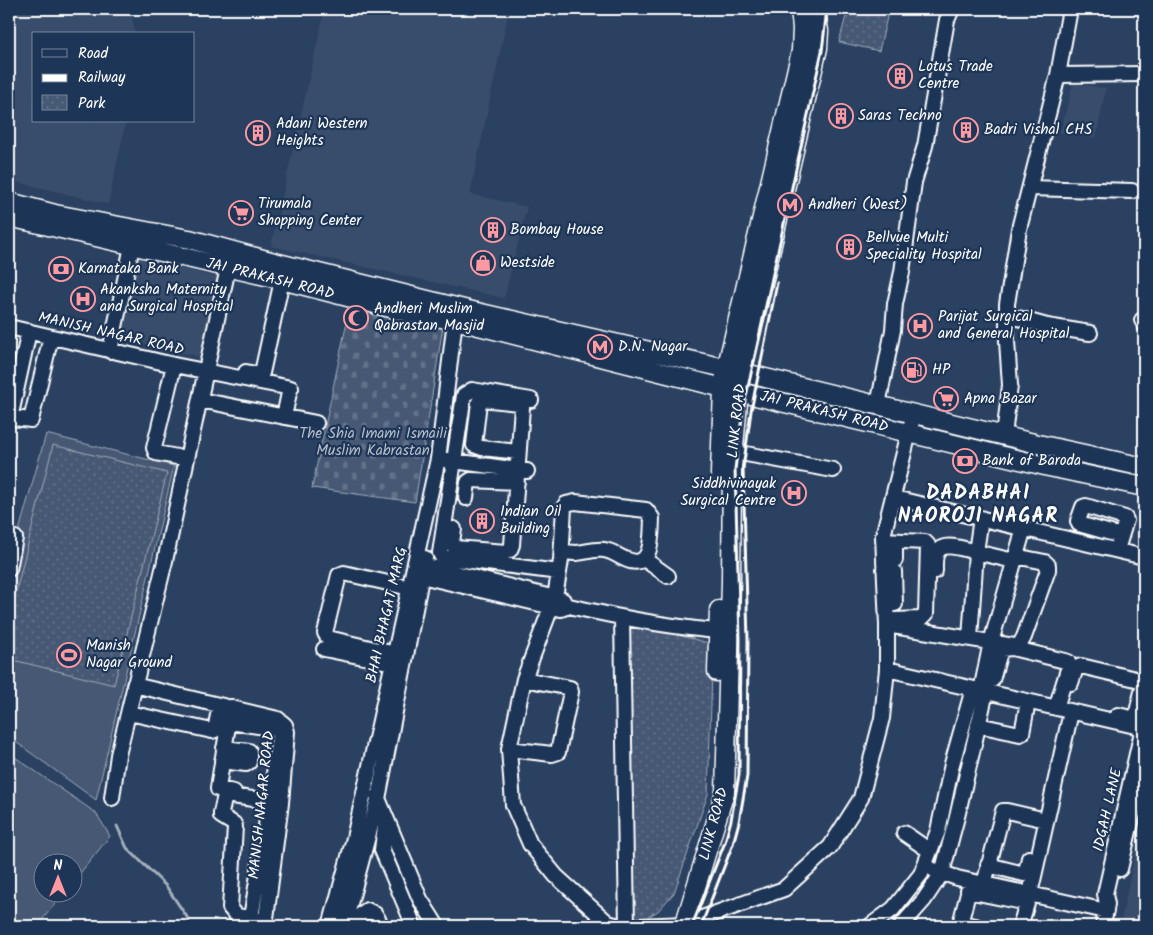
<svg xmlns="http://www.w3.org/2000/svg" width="1153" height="935" font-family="Kalam,sans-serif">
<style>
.built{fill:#394e6c}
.grass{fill:#465975;stroke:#a2acba}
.cemetery{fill:url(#cemetery-stones);stroke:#a2acba}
.park{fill:url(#park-dots);stroke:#a2acba}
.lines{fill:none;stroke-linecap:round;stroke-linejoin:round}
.stream{stroke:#a7b1be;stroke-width:3}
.minor-casing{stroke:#fff;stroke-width:18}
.major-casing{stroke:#fff;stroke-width:21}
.minor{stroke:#1d3557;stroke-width:14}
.major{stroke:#1d3557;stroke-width:18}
.rail{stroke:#fff;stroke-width:3}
.labels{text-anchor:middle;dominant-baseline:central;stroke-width:4.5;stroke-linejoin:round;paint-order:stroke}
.poi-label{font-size:15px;fill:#fff;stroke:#1d3557;text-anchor:start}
.street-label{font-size:15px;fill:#fff;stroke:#1d3557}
.park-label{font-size:15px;fill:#b5bdc8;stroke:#1d3557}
.district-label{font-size:20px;font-weight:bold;letter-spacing:1px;fill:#fff;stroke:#1d3557}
</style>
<defs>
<pattern id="cemetery-stones" width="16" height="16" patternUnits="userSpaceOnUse" patternTransform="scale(1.25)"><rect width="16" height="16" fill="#465975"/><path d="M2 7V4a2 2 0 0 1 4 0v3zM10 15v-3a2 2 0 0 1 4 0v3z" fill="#62728a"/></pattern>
<pattern id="park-dots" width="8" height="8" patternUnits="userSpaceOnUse" patternTransform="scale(1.25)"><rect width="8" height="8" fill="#465975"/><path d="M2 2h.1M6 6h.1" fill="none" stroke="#62728a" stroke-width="1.8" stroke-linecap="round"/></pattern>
</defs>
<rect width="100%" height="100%" fill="#2a4161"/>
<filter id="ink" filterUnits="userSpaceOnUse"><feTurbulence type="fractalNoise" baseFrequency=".02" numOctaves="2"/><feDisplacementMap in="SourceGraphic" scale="10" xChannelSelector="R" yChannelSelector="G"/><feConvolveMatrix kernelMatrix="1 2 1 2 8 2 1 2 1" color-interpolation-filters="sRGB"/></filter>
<g filter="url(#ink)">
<path class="built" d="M9 9H131L135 34H34V121H126L108 204 9 180Z
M325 9H509L470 194 527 207 504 298 271 246Z
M1073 84 1106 88 1096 138 1060 133Z
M139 258 220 278 201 357 120 338Z
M1144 810V926H1120Z"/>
<path class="grass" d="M46 434 174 466 96 800 13 740 9 735V576L17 538Z
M9 753 96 813 110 836 73 882 72 862H42V892L64 893 37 926H9Z"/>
<path class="cemetery" d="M350 307 443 326 415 502 312 488Z"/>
<path class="park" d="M848 9H889L879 51 839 42Z
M53 445 167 473 114 685 9 659V619Z
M625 622 713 644 708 794 674 893 658 911 637 923 633 921Z"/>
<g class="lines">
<path class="stream" d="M117 826 127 848 166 886 187 917 190 926"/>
<defs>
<path id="minor" d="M1058 75 1070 9
M1030 188 1132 191
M1007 315 1047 326 1090 333
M1142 320 1144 324
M9 327 174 365 291 388
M29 331 11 414 13 418 31 420 51 337
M110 351 132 246
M174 365 154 448 156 453 177 457
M246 372 259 375 262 373 282 280
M200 400 316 423
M531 400 472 390 464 395 440 553 442 557 448 558 559 572
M878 405 893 330 895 304 902 272 914 182 925 146 947 20 952 9
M284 417 290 388
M1004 436 1010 385 1007 341V304L1019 229 1058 75 1144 74
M724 450 833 470
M446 460 527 471
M466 498 468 482 471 480 517 482
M894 498 1144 557
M454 529 452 542 455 548 506 552 510 550 512 545 522 407 518 403 482 399 479 402 474 445 482 448 518 452
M9 536 15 538 9 569
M883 540 925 542 928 545 926 614 921 619 895 620
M1117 550 1126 520 1125 518 1086 506 1083 507 1078 521 1079 524 1121 536
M562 552C567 552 572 553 577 553 587 552 594 549 604 550 613 551 617 556 625 559 654 572 651 535 652 518L646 510 575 502 566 504 564 507 561 560 555 597 524 679 509 749 513 805 530 844 556 876 608 923 619 926
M644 559 668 576
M884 562 895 560V541
M415 563 563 600
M884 569 891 568 894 571 895 604
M935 571C935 565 934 555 939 550 946 542 967 550 976 552L981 518
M413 574 561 609 569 606C621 618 674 628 728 632
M622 618 627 926
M887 625 1014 646H1019L1024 637 1048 570V565L1045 562 1015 556
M970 638 976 552 1014 561
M324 649 393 663
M395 654 328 638 325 633 339 575 344 573 410 588
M887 669 1144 728
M992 680 1000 652 1002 649 1012 648 1065 661 1068 662 1069 666 1056 708
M1071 683 1076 668 1081 666 1144 681
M134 685 278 719 285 725 287 732 281 803 265 926
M981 691 991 642 1024 528
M231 707 218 788V789L234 792
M129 713 212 731 215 730 218 715
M1118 715 1131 718 1136 716 1144 684
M228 722 273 728 278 732 279 736 271 797
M978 725 1020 734 1022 733 1028 702
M509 749 552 754 558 752 571 692 570 688 524 679
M222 761 246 764 249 762V751L224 748
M377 796 420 899 437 926
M112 798 118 755 165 561 228 268
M386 819 382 850 414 926
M904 833 930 851
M988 865 1024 874 1026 872 1029 858
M1120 869 1144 768
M934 870 957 878 1106 911
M971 882 961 920 965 924 976 926
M984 884 1003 811H1007L1046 820
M968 891 1027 903
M251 918 270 801
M266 921 237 916 230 908 235 827 234 824 221 816V813L225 795 281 803
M330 926 354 838 438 459 455 320 458 311
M344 926 378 799 425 558
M355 926 357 918 367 910 375 914 382 926
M639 926 685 924 784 889 830 847 861 798 882 718 887 669V625L883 536 914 413
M870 926 893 909 921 874 938 831 952 764 973 689
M901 926 924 900 942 873 957 817 986 692
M1020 926 1030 894 1071 712
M1103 926 1107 904 1105 894 1144 723"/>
<path id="major" d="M9 202 55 214 189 239 274 262 472 311 716 366 1038 444 1144 467
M9 217 270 277 410 313 455 320 723 388 1049 467 1144 487
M720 474 723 388 726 370 801 51 802 28 800 9
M717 672 719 610
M684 926 725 792 731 582 732 467 739 392 743 369 818 48 819 31 816 9"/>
</defs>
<use href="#minor" class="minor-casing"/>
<use href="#major" class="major-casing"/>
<use href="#minor" class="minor"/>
<use href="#major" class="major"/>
<path class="rail" d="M692 926 725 842 731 820 739 775 740 640 735 469 743 410 822 51 827 9
M701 926 733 844 739 822 747 776 748 640 743 469 751 411 777 283"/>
</g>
</g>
<defs>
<symbol id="building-ring" viewBox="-11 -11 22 22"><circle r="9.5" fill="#1d3557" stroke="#ff9aa2" stroke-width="1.5"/><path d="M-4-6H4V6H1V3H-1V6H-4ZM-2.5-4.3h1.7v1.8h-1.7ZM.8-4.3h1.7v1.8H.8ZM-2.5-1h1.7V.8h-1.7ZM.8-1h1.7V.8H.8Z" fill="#ff9aa2"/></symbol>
<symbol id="metro-ring" viewBox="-11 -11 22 22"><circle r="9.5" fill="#1d3557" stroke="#ff9aa2" stroke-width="1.5"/><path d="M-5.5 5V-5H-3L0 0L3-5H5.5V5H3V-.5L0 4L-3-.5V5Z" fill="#ff9aa2"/></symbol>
<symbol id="supermarket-ring" viewBox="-11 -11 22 22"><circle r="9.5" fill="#1d3557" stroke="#ff9aa2" stroke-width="1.5"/><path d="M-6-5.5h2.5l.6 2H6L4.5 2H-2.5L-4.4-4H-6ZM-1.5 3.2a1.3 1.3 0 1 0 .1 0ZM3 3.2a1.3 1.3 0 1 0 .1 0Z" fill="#ff9aa2"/></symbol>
<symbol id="shop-ring" viewBox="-11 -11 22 22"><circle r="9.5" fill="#1d3557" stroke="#ff9aa2" stroke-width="1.5"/><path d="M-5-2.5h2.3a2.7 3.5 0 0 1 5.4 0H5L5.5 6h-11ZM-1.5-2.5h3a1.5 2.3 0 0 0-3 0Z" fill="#ff9aa2"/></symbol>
<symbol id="bank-ring" viewBox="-11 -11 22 22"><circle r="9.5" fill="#1d3557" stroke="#ff9aa2" stroke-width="1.5"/><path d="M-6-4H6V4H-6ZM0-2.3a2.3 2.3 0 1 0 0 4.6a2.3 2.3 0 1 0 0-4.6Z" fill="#ff9aa2"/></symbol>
<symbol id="hospital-ring" viewBox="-11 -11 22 22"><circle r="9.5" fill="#1d3557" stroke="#ff9aa2" stroke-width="1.5"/><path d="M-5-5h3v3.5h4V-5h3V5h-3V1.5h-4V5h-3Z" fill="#ff9aa2"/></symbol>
<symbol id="mosque-ring" viewBox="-11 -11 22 22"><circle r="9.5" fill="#1d3557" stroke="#ff9aa2" stroke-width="1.5"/><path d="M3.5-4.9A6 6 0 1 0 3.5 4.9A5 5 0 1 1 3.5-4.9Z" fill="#ff9aa2"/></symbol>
<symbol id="fuel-ring" viewBox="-11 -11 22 22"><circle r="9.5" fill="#1d3557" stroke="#ff9aa2" stroke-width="1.5"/><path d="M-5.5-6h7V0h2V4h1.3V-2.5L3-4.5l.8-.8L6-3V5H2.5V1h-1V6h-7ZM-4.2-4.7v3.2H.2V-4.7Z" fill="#ff9aa2"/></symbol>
<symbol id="stadium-ring" viewBox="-11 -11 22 22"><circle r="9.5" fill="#1d3557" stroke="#ff9aa2" stroke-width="1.5"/><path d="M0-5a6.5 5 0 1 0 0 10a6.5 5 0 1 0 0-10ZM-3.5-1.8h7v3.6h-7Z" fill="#ff9aa2"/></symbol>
</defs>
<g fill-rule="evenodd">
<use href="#building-ring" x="886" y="62" width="28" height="28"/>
<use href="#building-ring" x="827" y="102" width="28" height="28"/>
<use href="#building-ring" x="952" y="116" width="28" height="28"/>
<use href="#building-ring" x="244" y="119" width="28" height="28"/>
<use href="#metro-ring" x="776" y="191" width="28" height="28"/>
<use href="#supermarket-ring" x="227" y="199" width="28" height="28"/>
<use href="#building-ring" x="479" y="216" width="28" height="28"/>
<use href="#building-ring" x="835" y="233" width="28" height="28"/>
<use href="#shop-ring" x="469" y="249" width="28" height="28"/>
<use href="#bank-ring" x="47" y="255" width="28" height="28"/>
<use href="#hospital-ring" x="69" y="285" width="28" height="28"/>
<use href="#mosque-ring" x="342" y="304" width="28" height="28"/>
<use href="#hospital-ring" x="906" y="312" width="28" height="28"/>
<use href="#metro-ring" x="586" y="333" width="28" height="28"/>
<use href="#fuel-ring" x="900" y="356" width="28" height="28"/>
<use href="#supermarket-ring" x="932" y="385" width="28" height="28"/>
<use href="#bank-ring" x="951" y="447" width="28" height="28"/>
<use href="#hospital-ring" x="780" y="479" width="28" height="28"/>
<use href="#building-ring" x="468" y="507" width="28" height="28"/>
<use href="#stadium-ring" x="55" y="641" width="28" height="28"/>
</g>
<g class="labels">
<g class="poi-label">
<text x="918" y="67">Lotus Trade<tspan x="918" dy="17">Centre</tspan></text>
<text x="858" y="116">Saras Techno</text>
<text x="276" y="124">Adani Western<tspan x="276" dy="17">Heights</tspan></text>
<text x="984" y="130">Badri Vishal CHS</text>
<text x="258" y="204">Tirumala<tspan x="258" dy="17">Shopping Center</tspan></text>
<text x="808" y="205">Andheri (West)</text>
<text x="510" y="230">Bombay House</text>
<text x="866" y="238">Bellvue Multi<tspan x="866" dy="17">Speciality Hospital</tspan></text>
<text x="500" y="263">Westside</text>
<text x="78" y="269">Karnataka Bank</text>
<text x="100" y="290">Akanksha Maternity<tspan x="100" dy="17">and Surgical Hospital</tspan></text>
<text x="374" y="309">Andheri Muslim<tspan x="374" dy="17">Qabrastan Masjid</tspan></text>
<text x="938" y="317">Parijat Surgical<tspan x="938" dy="17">and General Hospital</tspan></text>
<text x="618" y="347">D.N. Nagar</text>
<text x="932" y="370">HP</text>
<text x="964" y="399">Apna Bazar</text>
<text x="982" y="461">Bank of Baroda</text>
<text x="776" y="484" text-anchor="end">Siddhivinayak<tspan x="776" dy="17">Surgical Centre</tspan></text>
<text x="500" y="512">Indian Oil<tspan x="500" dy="17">Building</tspan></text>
<text x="86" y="646">Manish<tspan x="86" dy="17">Nagar Ground</tspan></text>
</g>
<g class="street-label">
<text transform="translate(270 279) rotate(14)">JAI PRAKASH ROAD</text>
<text transform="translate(111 334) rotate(13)">MANISH NAGAR ROAD</text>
<text transform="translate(824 412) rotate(14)">JAI PRAKASH ROAD</text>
<text transform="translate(737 421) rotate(-84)">LINK ROAD</text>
<text transform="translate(387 615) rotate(-77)">BHAI BHAGAT MARG</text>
<text transform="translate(262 805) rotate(-84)">MANISH NAGAR ROAD</text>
<text transform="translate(1108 810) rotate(-77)">IDGAH LANE</text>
<text transform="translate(714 824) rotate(-75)">LINK ROAD</text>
</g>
<g class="park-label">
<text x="373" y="434">The Shia Imami Ismaili<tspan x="373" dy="17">Muslim Kabrastan</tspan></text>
</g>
<g class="district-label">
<text x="978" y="494">DADABHAI<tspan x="978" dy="23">NAOROJI NAGAR</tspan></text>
</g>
</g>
<rect width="1153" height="935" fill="none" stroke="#1d3557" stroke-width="30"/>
<rect x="15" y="15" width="1123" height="905" fill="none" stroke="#fff" stroke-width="2" filter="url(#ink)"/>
<rect x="32" y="32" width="162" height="90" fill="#1d3557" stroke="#77869a"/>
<rect x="42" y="49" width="25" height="8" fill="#1d3557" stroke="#77869a"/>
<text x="78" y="58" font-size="15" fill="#ffffff">Road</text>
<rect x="42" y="74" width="25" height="8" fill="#ffffff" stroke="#77869a"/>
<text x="78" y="82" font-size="15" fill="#ffffff">Railway</text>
<rect x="42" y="95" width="25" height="15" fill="url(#park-dots)" stroke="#77869a"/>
<text x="78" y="108" font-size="15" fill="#ffffff">Park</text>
<g transform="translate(58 878)"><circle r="24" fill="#1d3557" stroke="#77869a"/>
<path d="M0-4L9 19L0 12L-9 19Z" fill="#ff9aa2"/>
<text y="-8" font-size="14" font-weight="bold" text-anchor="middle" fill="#ffffff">N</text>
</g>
</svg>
